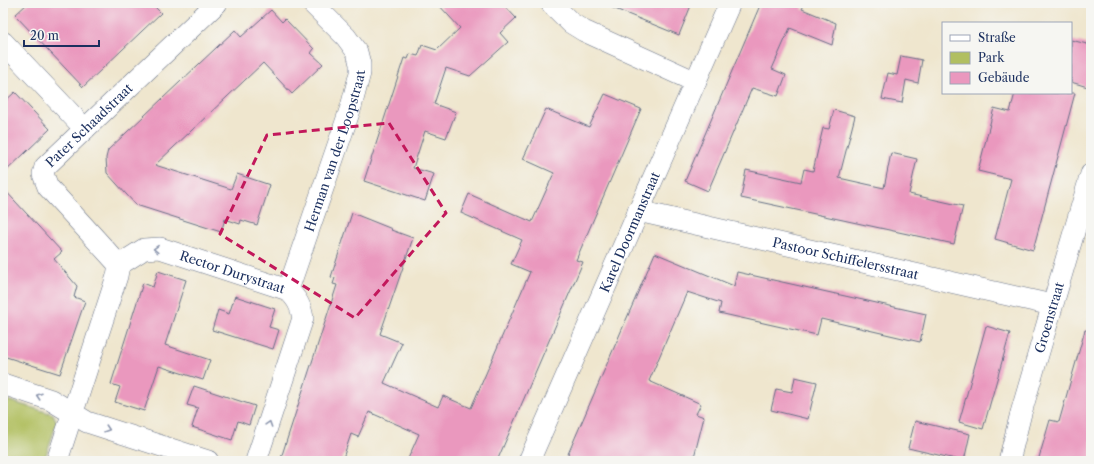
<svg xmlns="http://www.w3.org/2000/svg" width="1094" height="464" font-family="'Libre Caslon Text',serif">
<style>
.green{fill:#b1bf61;stroke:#667760}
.building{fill:#ea98be}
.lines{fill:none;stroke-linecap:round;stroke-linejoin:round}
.street-casing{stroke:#656f85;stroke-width:22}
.street{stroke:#fff;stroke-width:21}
.oneway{stroke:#8d97ae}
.marked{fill:none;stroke:#c2185b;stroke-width:3;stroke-dasharray:8 5;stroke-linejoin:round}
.labels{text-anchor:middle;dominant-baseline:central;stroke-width:3.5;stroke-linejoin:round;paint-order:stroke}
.street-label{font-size:13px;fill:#1b2f5e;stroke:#f6f6f2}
</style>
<rect width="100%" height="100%" fill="#f6f6f2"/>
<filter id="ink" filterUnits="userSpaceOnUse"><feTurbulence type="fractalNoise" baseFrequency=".025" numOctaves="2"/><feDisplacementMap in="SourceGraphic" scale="8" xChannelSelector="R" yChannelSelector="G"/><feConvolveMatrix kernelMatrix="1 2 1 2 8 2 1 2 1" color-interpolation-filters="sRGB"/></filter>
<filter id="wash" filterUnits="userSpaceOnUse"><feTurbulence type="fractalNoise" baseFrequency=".012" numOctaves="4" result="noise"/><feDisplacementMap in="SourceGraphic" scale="16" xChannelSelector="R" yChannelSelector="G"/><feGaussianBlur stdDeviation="0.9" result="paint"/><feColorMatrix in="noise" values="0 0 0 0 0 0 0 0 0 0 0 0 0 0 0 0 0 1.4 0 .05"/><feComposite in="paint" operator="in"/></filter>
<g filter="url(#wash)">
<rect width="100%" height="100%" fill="#efe6ce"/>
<path class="green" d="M3 399 53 414 57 422 44 461H3Z"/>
<g id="blocks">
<path class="building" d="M28 3H151L161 13 83 87 15 15Z
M437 3H502L516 18 500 33 508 42 470 76 446 68 434 104 456 112 446 138 425 131 413 168 434 174 425 201 364 181 404 58 408 59 410 54 418 56 422 45 437 50 460 28Z
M603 3H692L679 35 603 4Z
M761 3H805L802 9 836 23 832 45 790 28 772 69 786 75 778 96 752 88 708 191 685 181Z
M271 10 282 22 285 19 314 49 311 53 323 64 292 94 263 63 155 165 231 189 237 174 270 185 257 225 241 220 240 224 225 219 221 232 136 205 107 173 106 158 108 150 235 30 241 37Z
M1071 40 1091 45V88L1071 82Z
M901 56 922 60 918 83 906 80 902 103 882 99 888 73 897 75Z
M15 92 50 129 3 174V103Z
M1015 93H1075L1033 250 995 239 1011 179 978 171 994 108 1010 112Z
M605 94 641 109 576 260 583 262 497 461H407L419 434 369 412 358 437 351 434 342 461H280L337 285 333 284 335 278 331 277 352 213 392 229 391 230 413 238 380 334 402 343 384 383 438 407 443 396 471 408 530 272 511 264 522 240 461 213 469 194 532 222 554 173 523 159 546 109 589 127Z
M834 110 855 116 839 178 884 188 891 153 917 159 909 194 963 206 954 244 741 198 746 170 801 182 804 169 813 171 823 128 829 129Z
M3 188 62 252 54 259 77 286 74 297 85 301 60 374 3 356Z
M655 253 734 286 737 272 926 314 920 342 821 319 817 335 719 313 721 303 687 292 649 381 701 404 696 414 704 417 693 461H565Z
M158 271 186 280 165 345 210 360 203 380 159 366 144 411 115 402 120 387 111 384 143 283 153 287Z
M235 296 275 309 269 327 279 330 273 349 212 330 218 310 229 314Z
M986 326 1010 333 983 429 959 422Z
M1085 330 1091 331V461H1038L1050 420 1059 422Z
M795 377 817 382 808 419 771 410 776 389 792 392Z
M194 386 255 406 249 425 238 421 232 440 192 427 198 408 187 405Z
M915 421 970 434 964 461 908 448Z"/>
</g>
</g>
<g filter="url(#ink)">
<use href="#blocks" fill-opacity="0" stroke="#656f85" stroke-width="1"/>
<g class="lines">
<defs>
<g id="street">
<path d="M551 3 571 23 584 31 696 82"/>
<path d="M3 42 85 129"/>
<path id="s1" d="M638 211 1052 305"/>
<path id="s2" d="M119 265 144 249 160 248 288 290C297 299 301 306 303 318L256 461"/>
<path id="s3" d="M288 290 351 107 360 73V64L357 52 346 37 312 3"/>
<path d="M3 384 51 400 87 422 208 461"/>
<path id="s4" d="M57 461 117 276 119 265 48 187 43 174 45 167 217 3"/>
<path id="s5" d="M529 461 730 3"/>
<path id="s6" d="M1009 461 1021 413 1091 174"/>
</g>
</defs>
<use href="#street" class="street-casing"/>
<use href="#street" class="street"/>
</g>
<defs><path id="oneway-chevron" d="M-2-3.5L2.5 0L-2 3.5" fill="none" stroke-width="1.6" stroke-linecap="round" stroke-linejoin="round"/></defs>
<g class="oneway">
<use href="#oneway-chevron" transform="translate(156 249) rotate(-178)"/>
<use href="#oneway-chevron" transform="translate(39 396) rotate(-162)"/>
<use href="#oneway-chevron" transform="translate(269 424) rotate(-72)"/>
<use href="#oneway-chevron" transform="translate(107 429) rotate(18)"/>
</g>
</g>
<path class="marked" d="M389 123 446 213 355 318 220 234 267 135Z"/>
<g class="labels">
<g class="street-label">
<text stroke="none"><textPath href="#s4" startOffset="393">Pater Schaadstraat</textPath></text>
<text stroke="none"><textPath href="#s3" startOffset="147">Herman van der Loopstraat</textPath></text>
<text stroke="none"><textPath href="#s5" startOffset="250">Karel Doormanstraat</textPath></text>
<text stroke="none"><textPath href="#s1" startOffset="213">Pastoor Schiffelersstraat</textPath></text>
<text stroke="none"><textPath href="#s2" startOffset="122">Rector Durystraat</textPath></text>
<text stroke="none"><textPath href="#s6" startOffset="149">Groenstraat</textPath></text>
</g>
</g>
<rect width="1094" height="464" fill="none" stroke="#f6f6f2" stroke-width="16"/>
<rect x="942" y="22" width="130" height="72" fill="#f6f6f2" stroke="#9ea6b7"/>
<rect x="950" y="35" width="20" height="6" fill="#ffffff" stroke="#9ea6b7"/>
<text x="978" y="42" font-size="12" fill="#1b2f5e">Straße</text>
<rect x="950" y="52" width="20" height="12" fill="#b1bf61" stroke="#9ea6b7"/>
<text x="978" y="62" font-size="12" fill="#1b2f5e">Park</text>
<rect x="950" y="72" width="20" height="12" fill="#ea98be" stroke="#9ea6b7"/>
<text x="978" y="82" font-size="12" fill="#1b2f5e">Gebäude</text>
<path d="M24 40v6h75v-6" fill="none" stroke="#1b2f5e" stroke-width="2"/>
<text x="30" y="40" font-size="12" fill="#1b2f5e" stroke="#f6f6f2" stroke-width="3" paint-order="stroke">20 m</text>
</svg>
